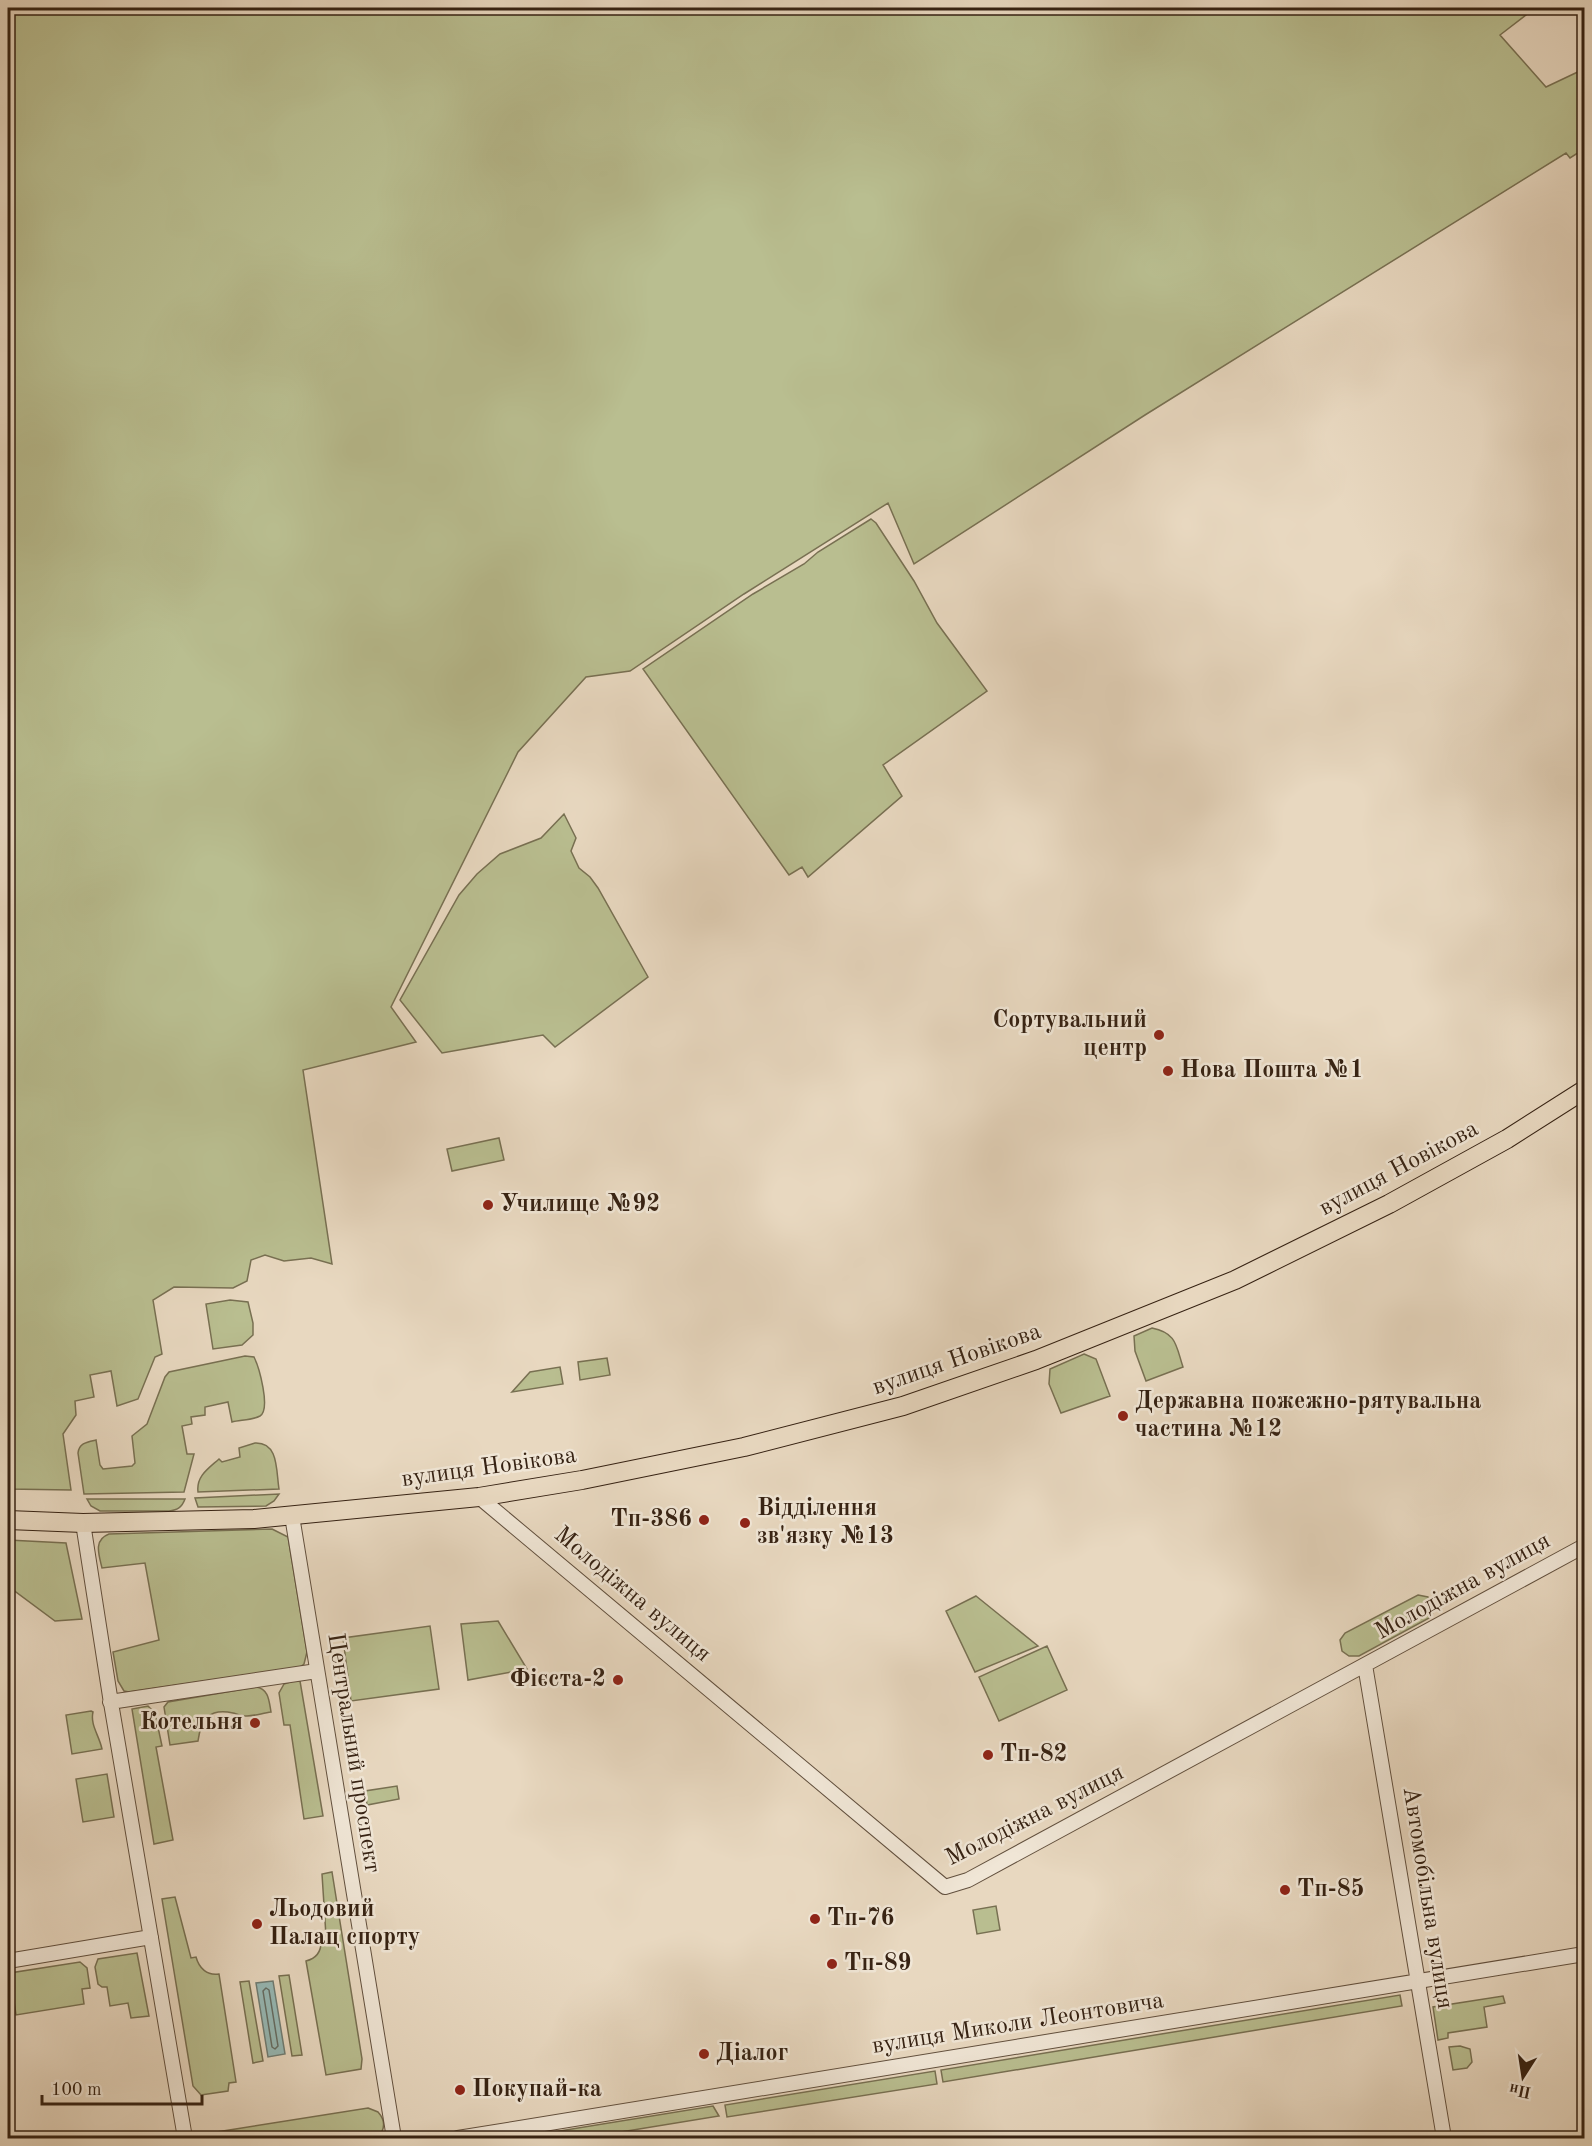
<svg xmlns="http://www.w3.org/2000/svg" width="1592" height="2146" font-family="'Old Standard TT',serif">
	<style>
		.green { fill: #b9be90; stroke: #787052; stroke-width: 1.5 }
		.water { fill: #97b9b5; stroke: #707d74; stroke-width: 1.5 }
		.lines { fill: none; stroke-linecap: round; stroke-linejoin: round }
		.shore { stroke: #666e64; stroke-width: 1.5 }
		.minor-casing { stroke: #62503e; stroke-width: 16 }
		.major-casing { stroke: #362213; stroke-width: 20 }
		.minor { stroke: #f0e6d6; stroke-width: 14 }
		.major { stroke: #e8d8c0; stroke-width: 18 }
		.poi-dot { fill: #8f2418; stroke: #f0e6d6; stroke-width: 2 }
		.labels { text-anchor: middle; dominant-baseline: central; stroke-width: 5; stroke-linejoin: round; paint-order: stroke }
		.poi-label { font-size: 24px; font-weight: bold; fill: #362213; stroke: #f0e6d6; text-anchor: start }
		.street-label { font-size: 24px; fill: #362213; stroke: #f0e6d6 }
	</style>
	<rect width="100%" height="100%" fill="#e8d8c0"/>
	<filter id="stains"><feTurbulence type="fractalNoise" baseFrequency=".00333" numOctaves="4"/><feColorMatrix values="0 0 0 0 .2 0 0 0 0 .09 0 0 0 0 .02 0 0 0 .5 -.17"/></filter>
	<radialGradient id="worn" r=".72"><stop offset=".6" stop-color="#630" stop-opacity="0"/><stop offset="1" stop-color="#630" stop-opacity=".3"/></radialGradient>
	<path class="green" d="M8,8H1535L1500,35L1546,87L1584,69V149L1570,158L1566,153L1145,415L914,564L888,503L744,594L630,671L586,677L518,752L391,1007L416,1042L303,1070L332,1264L311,1258L284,1261L265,1255L251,1260L247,1281L233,1288L174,1287L153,1300L162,1354L155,1357L138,1399L117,1406L111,1371L90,1375L94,1397L75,1401L76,1415L63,1434L71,1490L8,1489Z
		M871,519L876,523L914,581L937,623L987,691L883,765L902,796L808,877L802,867L789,875L643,669L753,594L804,564L818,552Z
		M564,814L576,838L571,851L579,868L590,877L598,888L648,977L555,1047L543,1035L442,1053L400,1000L459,895L477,874L500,854L541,838Z
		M499,1138L504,1160L452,1171L447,1149Z
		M230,1300L248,1302L253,1323V1335L242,1345L213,1349L206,1304Z
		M1152,1328C1177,1333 1176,1346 1183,1367L1146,1381L1135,1351L1134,1336Z
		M1084,1354L1096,1359L1110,1396L1061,1413L1049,1384L1050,1369Z
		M245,1356L254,1357C259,1367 271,1409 260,1416C253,1420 240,1420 232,1422L228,1402L205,1407V1415L191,1417L192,1424L182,1426L187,1454H194L184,1492L84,1494L78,1453C79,1443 87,1442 96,1440L100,1465L103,1469L132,1466L135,1463L132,1436L147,1424L165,1377L169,1372Z
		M607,1358L610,1375L580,1380L578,1362Z
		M560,1367L563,1384L512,1392L530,1372Z
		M255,1443C279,1442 276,1471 279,1489L198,1492C196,1476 209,1468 219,1459L222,1462L240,1457L239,1448Z
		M279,1494L274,1501L266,1506L198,1507L195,1498Z
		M87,1499H185C182,1507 178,1510 169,1511H100L91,1506Z
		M272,1529L288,1537L307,1652L304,1664L300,1667L129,1692L124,1691L118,1681L113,1652L159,1640L145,1563L102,1568C99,1555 93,1540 109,1534Z
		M8,1540L66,1543L82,1619L55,1621L8,1586Z
		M1418,1595L1428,1597C1435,1603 1435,1609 1431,1617L1359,1656H1349L1342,1651L1340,1640L1345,1633Z
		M976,1596L1038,1646L975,1672L946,1611Z
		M498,1621L527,1669L468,1680L461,1624Z
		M430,1626L439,1689L351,1701L343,1638Z
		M1047,1646L1067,1690L999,1721L979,1677Z
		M293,1681H300L323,1816L304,1819L290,1725H284L279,1693L284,1684Z
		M256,1687C269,1689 269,1701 271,1712C263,1713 254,1716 247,1716C242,1716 237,1714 233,1713C209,1708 201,1719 198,1741L170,1745L164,1707L168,1702Z
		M148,1706L155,1713L162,1746L156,1747L173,1840L154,1844L132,1709Z
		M91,1711L93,1712C90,1725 99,1735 102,1749L72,1754L66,1715Z
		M107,1774L114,1817L83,1822L76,1779Z
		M397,1786L399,1799L367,1805L365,1791Z
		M332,1872L362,2059L361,2069L326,2075L306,1961C318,1958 322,1949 321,1938L326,1936L322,1874Z
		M175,1897L191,1958L196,1957C199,1968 207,1976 219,1974L236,2082L229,2083L228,2091L201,2095L193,2086L162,1899Z
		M996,1906L1000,1930L977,1934L973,1910Z
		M137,1953L149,2016L131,2018L128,2003L110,2006L107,1987H102L98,1984L95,1967L98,1959Z
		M80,1962L87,1968L90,1988L82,1989L84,2004L16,2015L10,1973Z
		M289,1975L302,2055L292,2056L279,1976Z
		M249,1981L263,2061L253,2063L240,1982Z
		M1400,1995L1402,2006L943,2082L941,2070Z
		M1503,1996L1505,2003L1484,2007L1487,2027L1448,2033V2038L1438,2040L1433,2007Z
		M1460,2046L1470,2049L1472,2062L1467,2068L1453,2070L1449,2047Z
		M935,2071L937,2084L727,2117L725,2105Z
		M713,2106L719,2116L584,2138H544L541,2134Z
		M368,2108L378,2112C386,2121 385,2130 377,2138H198L204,2134Z"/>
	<path class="water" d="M273,1981L285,2054L268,2057L256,1983Z"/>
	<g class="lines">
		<path class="shore" d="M266,1988L269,1990L278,2046L275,2049L272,2047L263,1991Z"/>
		<g class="minor-casing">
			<path id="minor" d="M479,1497L945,1887L968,1880L1584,1546
				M292,1516L394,2138
				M83,1523L111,1703L185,2138
				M1365,1665L1444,2138
				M110,1702L317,1671
				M8,1961L151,1937
				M458,2138L1584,1954"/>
		</g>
		<g class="major-casing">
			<path id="major" d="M8,1520L83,1523L254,1519L479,1497L582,1480L744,1447L903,1406L1036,1360L1235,1280L1389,1204L1507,1139L1584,1090"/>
		</g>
		<use href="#minor" class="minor"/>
		<use href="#major" class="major"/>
	</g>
	<g class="poi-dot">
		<circle cx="1159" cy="1035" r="6"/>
		<circle cx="1168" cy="1071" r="6"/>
		<circle cx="488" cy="1205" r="6"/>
		<circle cx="1123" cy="1416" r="6"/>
		<circle cx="704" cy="1520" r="6"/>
		<circle cx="745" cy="1523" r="6"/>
		<circle cx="618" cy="1680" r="6"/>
		<circle cx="255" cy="1723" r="6"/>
		<circle cx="988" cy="1755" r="6"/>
		<circle cx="1285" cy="1890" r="6"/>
		<circle cx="815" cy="1919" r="6"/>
		<circle cx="257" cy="1924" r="6"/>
		<circle cx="832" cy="1964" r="6"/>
		<circle cx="704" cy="2054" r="6"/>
		<circle cx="460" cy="2090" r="6"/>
	</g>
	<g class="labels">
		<g class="poi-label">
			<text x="1147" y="1021" text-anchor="end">Сортувальний<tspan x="1147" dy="28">центр</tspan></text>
			<text x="1180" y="1071">Нова Пошта №1</text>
			<text x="500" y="1205">Училище №92</text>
			<text x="1135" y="1402">Державна пожежно-рятувальна<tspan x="1135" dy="28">частина №12</tspan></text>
			<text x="757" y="1509">Відділення<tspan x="757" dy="28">зв'язку №13</tspan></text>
			<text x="692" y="1520" text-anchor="end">Тп-386</text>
			<text x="606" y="1680" text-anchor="end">Фiєста-2</text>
			<text x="243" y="1723" text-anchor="end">Котельня</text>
			<text x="1000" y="1755">Тп-82</text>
			<text x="1297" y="1890">Тп-85</text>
			<text x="269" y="1910">Льодовий<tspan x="269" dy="28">Палац спорту</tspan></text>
			<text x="827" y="1919">Тп-76</text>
			<text x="844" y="1964">Тп-89</text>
			<text x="716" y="2054">Діалог</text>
			<text x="472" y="2090">Покупай-ка</text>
		</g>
		<g class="street-label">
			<text transform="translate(1399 1169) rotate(-28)">вулиця Новікова</text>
			<text transform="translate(957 1360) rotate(-19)">вулиця Новікова</text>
			<text transform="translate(489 1468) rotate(-8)">вулиця Новікова</text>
			<text transform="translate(1463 1587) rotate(-29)">Молодіжна вулиця</text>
			<text transform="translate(632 1595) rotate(40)">Молодіжна вулиця</text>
			<text transform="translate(353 1753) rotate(81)">Центральний проспект</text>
			<text transform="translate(1035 1816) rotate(-27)">Молодіжна вулиця</text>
			<text transform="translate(1427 1898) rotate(81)">Автомобільна вулиця</text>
			<text transform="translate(1018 2024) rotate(-9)">вулиця Миколи Леонтовича</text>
		</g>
	</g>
	<rect width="1592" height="2146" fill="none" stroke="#e8d8c0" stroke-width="30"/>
	<rect x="9" y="9" width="1574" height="2128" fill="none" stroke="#362213" stroke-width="3"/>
	<rect x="15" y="15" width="1562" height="2116" fill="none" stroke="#362213" stroke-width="1.5"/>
	<g transform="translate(1523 2077) rotate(192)" stroke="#f0e6d6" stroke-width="4.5" paint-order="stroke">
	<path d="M0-4.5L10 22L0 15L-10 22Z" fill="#362213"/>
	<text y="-9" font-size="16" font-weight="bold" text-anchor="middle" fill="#362213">Пн</text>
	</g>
	<path d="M42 2095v9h160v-9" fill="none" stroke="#362213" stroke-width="3"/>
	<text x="51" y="2095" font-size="18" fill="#362213" stroke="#f0e6d6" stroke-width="4.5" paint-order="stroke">100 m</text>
	<rect width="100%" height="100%" filter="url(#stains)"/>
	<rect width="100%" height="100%" fill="url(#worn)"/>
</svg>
